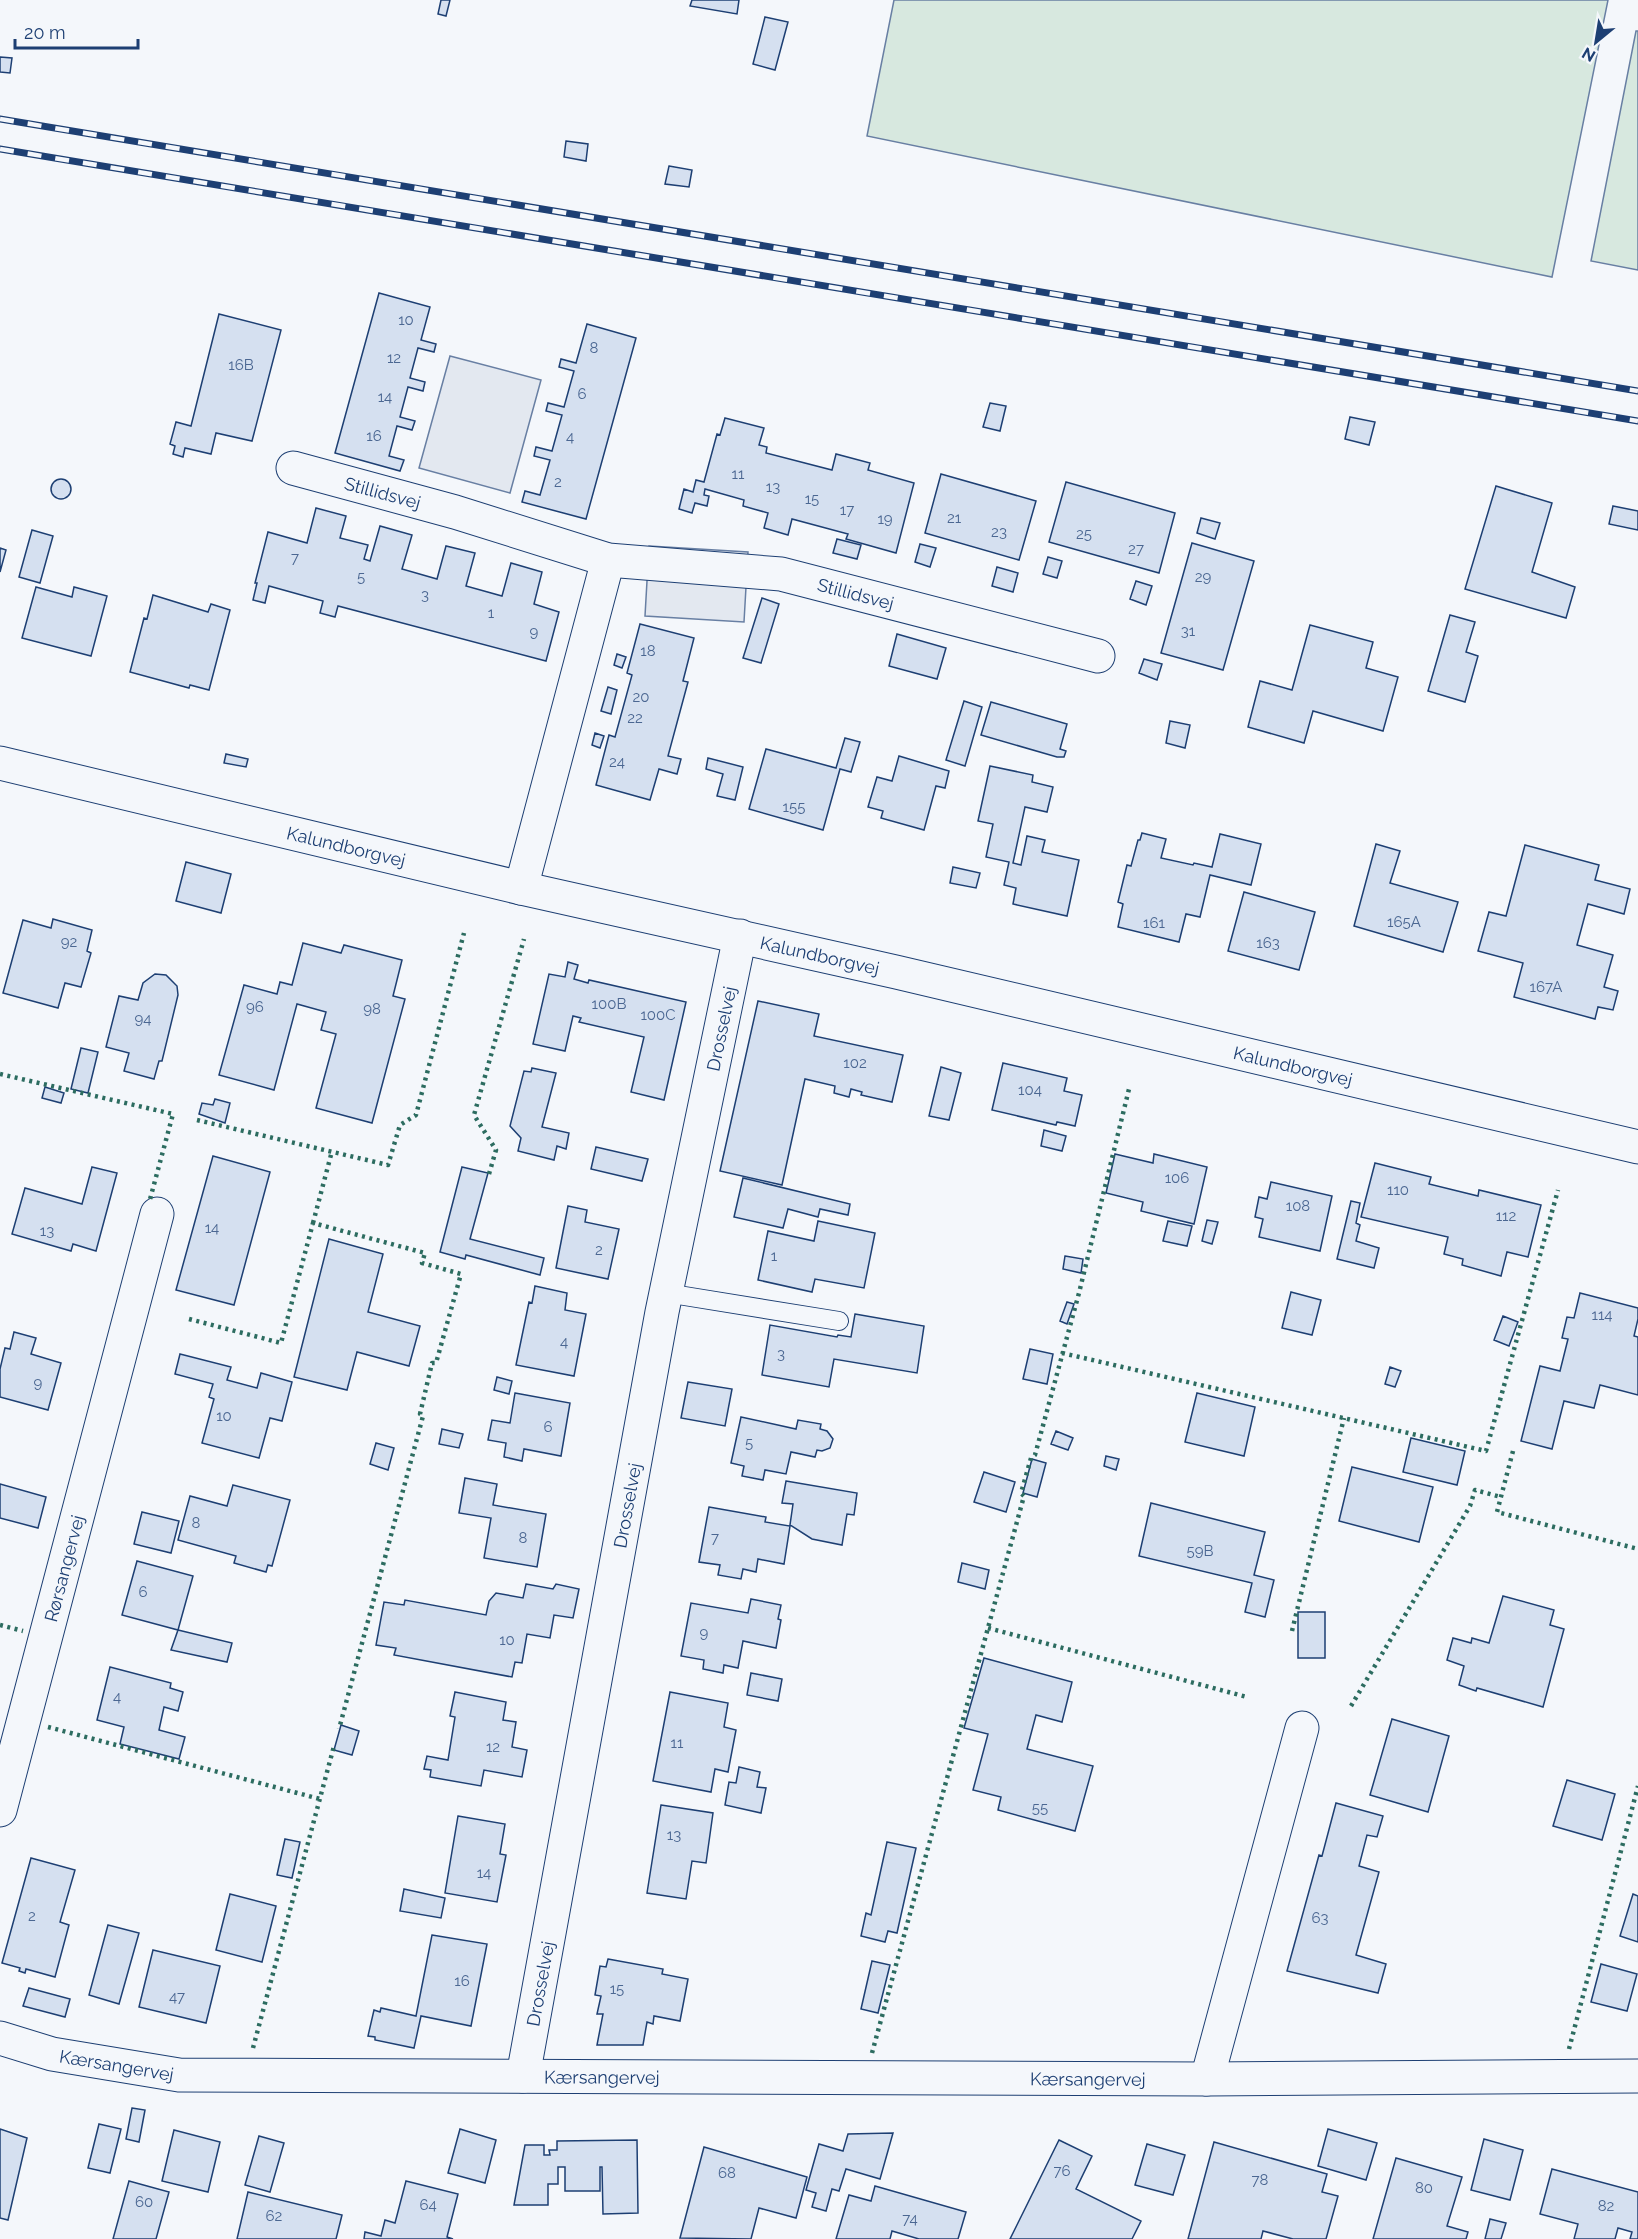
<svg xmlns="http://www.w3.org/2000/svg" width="1638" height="2239" font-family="Raleway,sans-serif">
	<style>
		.green { fill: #d7e8df; stroke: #687fa3; stroke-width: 1.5 }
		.parking { fill: #e3e8f0; stroke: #687fa3; stroke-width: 1.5 }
		.building { fill: #d5e0f0; stroke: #1d3f73; stroke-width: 1.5 }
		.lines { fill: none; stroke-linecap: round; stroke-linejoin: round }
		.lane-casing { stroke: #1d3f73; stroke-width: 20 }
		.street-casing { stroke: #1d3f73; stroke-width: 35 }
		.secondary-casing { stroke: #1d3f73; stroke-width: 35 }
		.lane { stroke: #f4f7fb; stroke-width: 18 }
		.street { stroke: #f4f7fb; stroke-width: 33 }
		.secondary { stroke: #f4f7fb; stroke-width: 33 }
		.rail-casing { stroke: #1d3f73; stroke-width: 7 }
		.rail { stroke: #f4f7fb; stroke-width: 4.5; stroke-dasharray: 14; stroke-linecap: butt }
		.hedge { stroke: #2c6c60; stroke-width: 4.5; stroke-dasharray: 3 4.5; stroke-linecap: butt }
		.labels { text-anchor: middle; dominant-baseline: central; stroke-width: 4.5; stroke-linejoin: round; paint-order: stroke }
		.number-label { font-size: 15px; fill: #4b6792 }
		.street-label { font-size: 18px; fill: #1d3f73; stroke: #f4f7fb }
	</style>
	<rect width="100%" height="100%" fill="#f4f7fb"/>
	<path class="green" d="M894,0H1608L1552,277L867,136Z
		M1636,31H1638V270L1591,261Z"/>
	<path class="parking" d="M450,356L541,380L510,493L419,468Z
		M649,546L748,552L744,622L645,616Z"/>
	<path class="building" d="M441,0H450L446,16L438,14Z
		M692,0H739L737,14L690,6Z
		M765,17L788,22L775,70L753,64Z
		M0,57L12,58L10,73L0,72Z
		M566,141L588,144L586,161L564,157Z
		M669,166L692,170L689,187L665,184Z
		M379,293L430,307L421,340L436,344L434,352L418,348L410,378L425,382L423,391L408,387L400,417L415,421L412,430L397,426L389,456L404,460L400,471L335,453Z
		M219,314L281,330L252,441L216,433L211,454L185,448L183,457L173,454L175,446L170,444L176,422L191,426Z
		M587,324L636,338L586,519L522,502L525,491L540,495L550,460L534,456L536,447L552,451L562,415L546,411L548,403L564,407L574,371L559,367L561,359L576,363Z
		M990,403L1006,406L1000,431L983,427Z
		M1350,417L1375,422L1369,445L1345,439Z
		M725,418L764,428L759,445L767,447L766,453L832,470L836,454L870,463L868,470L914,483L896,553L846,539L848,534L792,519L788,535L764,528L768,513L743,506L744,500L705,489L704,495L709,496L707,506L695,503L692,513L679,509L684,489L693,492L696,480L704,482L717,434L720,435Z
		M941,474L1036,501L1019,560L925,533Z
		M51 489a10 10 0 1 1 20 0a10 10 0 1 1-20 0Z
		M1066,482L1175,513L1159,573L1049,542Z
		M1496,486L1552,503L1532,572L1575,587L1566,618L1465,589Z
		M1613,506L1638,511V530L1609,524Z
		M316,508L346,516L340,538L368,545L364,559L370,561L380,526L412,535L402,569L437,579L446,546L475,553L466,586L502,596L511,563L542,572L534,604L559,612L546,661L338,606L335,617L320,613L323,601L269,586L265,603L253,600L257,583H255L268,532L307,543Z
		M1201,518L1220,523L1215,539L1197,533Z
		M32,530L53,536L40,583L19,577Z
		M837,539L861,545L857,559L833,553Z
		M1192,543L1254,561L1223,670L1161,653Z
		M920,544L936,548L930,567L915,562Z
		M0,548L6,550L0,572Z
		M1048,557L1062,561L1057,578L1043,574Z
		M997,567L1018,573L1013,592L992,586Z
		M1136,581L1152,586L1146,605L1130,599Z
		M36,587L72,597L74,587L107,596L91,656L22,638Z
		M153,595L208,612L211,604L230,610L209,690L190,685L189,688L130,672L144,618L147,619Z
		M762,598L779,604L761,663L743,658Z
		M1450,615L1475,622L1466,652L1478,656L1465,702L1428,691Z
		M640,624L694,638L683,681L688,682L668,756L681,759L677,774L659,769L650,800L596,785L609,735L615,737L632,675L627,673Z
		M1310,625L1373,642L1366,668L1398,677L1383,731L1313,711L1304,743L1248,727L1260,681L1292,690Z
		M897,634L946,648L937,679L889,666Z
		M617,654L626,657L622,668L614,665Z
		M1144,659L1162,664L1157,680L1139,673Z
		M608,687L617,690L611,714L601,711Z
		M964,701L982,707L965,766L946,760Z
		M991,702L1067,724L1060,749L1066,751L1064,757H1057L981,735Z
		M1170,721L1190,725L1185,748L1166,743Z
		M595,733L604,736L600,748L592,745Z
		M845,738L860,742L851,772L840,769L823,830L749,809L766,749L836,768Z
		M226,754L248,759L246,767L224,763Z
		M899,756L949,771L945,788L936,786L924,830L881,818L883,811L868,807L877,777L892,781Z
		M708,758L743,767L735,800L717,796L723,774L706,769Z
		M990,766L1033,775L1032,782L1053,787L1047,812L1025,807L1013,863L1021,865L1027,836L1045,840L1042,852L1079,860L1067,916L1013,904L1016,888L1004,885L1009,862L986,857L993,824L978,821Z
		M1142,833L1166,839L1161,858L1193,865L1194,863L1212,867L1220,834L1261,844L1251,885L1210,875L1200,917L1186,914L1179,942L1118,927L1123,904L1118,902L1127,865L1131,866L1138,840H1140Z
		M1376,844L1400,851L1390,883L1458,902L1443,952L1354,926Z
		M1525,845L1599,865L1595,880L1630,889L1624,914L1588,904L1577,945L1613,955L1604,987L1618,991L1613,1010L1598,1007L1595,1019L1514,997L1523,963L1478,951L1489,912L1506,916Z
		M186,862L231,874L221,913L176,901Z
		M953,867L980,873L976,888L950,883Z
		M1244,892L1315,912L1299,970L1228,951Z
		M53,919L92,930L87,951L91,953L81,987L65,983L58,1008L3,993L23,920L51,928Z
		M303,943L341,953L344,945L402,960L393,996L405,999L372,1123L316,1108L336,1034L321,1030L326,1012L297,1004L274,1090L219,1075L244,985L277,994L280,982L292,985Z
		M568,962L578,965L574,979L588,983L589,980L686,1002L664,1100L631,1092L644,1037L579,1022L581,1018L573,1016L565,1051L533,1044L549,974L565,977Z
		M155,974L166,975L177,986L178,995L162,1061H159L154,1079L124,1071L129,1053L106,1047L119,996L138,1000L143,983Z
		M758,1001L819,1014L814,1036L903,1055L892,1102L861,1095L862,1092L851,1089L849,1097L834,1093L835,1086L805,1079L782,1185L720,1171Z
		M81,1048L98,1052L88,1093L71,1089Z
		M1003,1063L1067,1078L1064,1091L1082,1095L1075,1126L1057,1122L1056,1125L992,1110Z
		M941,1067L961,1073L949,1120L929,1116Z
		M532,1068L556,1073L542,1127L569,1133L566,1149L557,1146L554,1160L518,1151L521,1138L510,1126L524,1071L531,1072Z
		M45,1087L64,1093L61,1103L42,1098Z
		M215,1099L230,1103L225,1123L199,1114L202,1103L213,1105Z
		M1044,1130L1066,1136L1062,1151L1041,1146Z
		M596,1147L648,1159L642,1181L591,1169Z
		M1115,1154L1153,1163L1154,1154L1207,1167L1194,1224L1141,1211L1143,1202L1106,1193Z
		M213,1156L270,1172L234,1305L176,1290Z
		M1375,1163L1431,1177L1429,1184L1478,1196L1479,1190L1541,1205L1528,1257L1507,1252L1501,1276L1462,1265L1463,1259L1444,1254L1448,1237L1361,1217Z
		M92,1167L117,1173L96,1251L73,1244L71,1251L12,1234L25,1188L82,1204Z
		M462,1167L488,1173L470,1239L544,1258L540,1275L466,1255L465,1259L440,1252Z
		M743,1178L850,1204L848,1215L820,1209L818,1217L788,1209L783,1228L734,1217Z
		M1271,1182L1332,1196L1320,1251L1259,1237L1263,1219L1255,1217L1259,1197L1267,1199Z
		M1351,1201L1360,1203L1356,1223L1360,1225L1356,1241L1379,1248L1374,1268L1337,1259Z
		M568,1206L587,1210L585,1222L619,1229L608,1279L556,1268Z
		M1207,1220L1218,1222L1212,1244L1202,1241Z
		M818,1221L875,1233L864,1288L815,1279L812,1292L758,1280L768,1231L814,1241Z
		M1168,1221L1192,1226L1187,1246L1163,1241Z
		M329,1239L383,1254L368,1312L420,1326L409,1366L357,1352L347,1390L294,1377Z
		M1065,1256L1083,1259L1081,1273L1063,1269Z
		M535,1286L567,1293L565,1310L586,1314L574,1376L516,1365L529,1302L532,1303Z
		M1291,1292L1321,1300L1312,1335L1282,1328Z
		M1580,1293L1638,1308V1319L1634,1336L1638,1337V1395L1600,1385L1594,1408L1564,1401L1552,1449L1521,1441L1540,1366L1560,1371L1568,1339L1562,1338L1567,1317L1574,1318Z
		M1067,1302L1074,1304L1067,1324L1060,1321Z
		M855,1314L924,1326L917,1373L834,1359L829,1387L762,1375L770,1325L837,1337L838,1335L851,1337Z
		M1503,1316L1518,1322L1509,1346L1494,1340Z
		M14,1332L36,1338L31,1354L61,1363L48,1410L0,1397V1369L5,1348L10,1349Z
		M1030,1349L1053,1354L1047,1384L1023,1379Z
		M180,1354L231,1367L227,1380L257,1388L261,1373L292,1382L282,1421L270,1418L259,1458L202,1443L214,1399L209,1397L213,1384L175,1374Z
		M1390,1367L1401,1371L1395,1387L1385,1384Z
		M497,1377L512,1381L509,1394L494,1390Z
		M688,1382L732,1389L725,1426L681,1418Z
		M515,1393L570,1403L561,1456L524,1449L522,1461L504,1457L506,1443L488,1440L492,1420L510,1423Z
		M1197,1393L1255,1407L1244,1456L1185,1442Z
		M741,1417L796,1429L798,1420L821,1424L820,1429L827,1431L833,1439L830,1448L822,1451L817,1450L815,1457L791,1452L786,1474L765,1470L763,1480L742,1476L744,1466L731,1463Z
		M442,1429L463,1434L459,1448L439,1444Z
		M1056,1431L1073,1438L1068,1450L1051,1444Z
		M1411,1438L1465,1451L1457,1485L1403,1472Z
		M376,1443L394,1448L388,1470L370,1464Z
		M1106,1456L1119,1459L1116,1470L1104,1466Z
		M1032,1459L1046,1463L1037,1497L1023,1493Z
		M1352,1467L1433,1487L1419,1542L1339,1521Z
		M984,1472L1015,1482L1006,1512L974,1502Z
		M465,1478L497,1484L493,1505L546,1514L537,1567L484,1558L491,1518L459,1513Z
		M786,1481L857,1493L854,1515L847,1514L842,1545L812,1539L790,1525L793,1504L782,1503Z
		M0,1484L46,1497L38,1528L0,1518Z
		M233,1485L290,1500L272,1566L268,1565L266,1572L234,1563L236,1556L178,1540L190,1496L227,1506Z
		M1151,1503L1265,1532L1254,1575L1274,1580L1265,1617L1245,1612L1252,1583L1139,1556Z
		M709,1507L766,1517L765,1522L790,1526L784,1564L758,1559L756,1572L743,1569L741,1579L718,1575L720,1565L699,1562Z
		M142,1512L179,1521L171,1553L134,1544Z
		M137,1561L193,1576L178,1630L122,1615Z
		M962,1563L989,1570L985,1589L958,1582Z
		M526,1584L553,1589L556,1584L579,1589L573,1618L554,1615L550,1638L527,1634L522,1663L515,1662L512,1677L394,1655L396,1648L376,1645L384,1602L404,1605L405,1600L486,1615L489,1601L496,1593L523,1598Z
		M1503,1596L1554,1610L1550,1625L1564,1629L1543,1707L1477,1688L1476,1691L1459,1685L1464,1666L1447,1660L1453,1638L1471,1643L1472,1638L1489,1643Z
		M751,1599L781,1605L778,1619L781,1620L776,1648L743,1641L738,1668L724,1665L723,1673L703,1669L704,1660L681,1656L691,1603L748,1613Z
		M1298,1612H1325V1658H1298Z
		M178,1630L232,1643L227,1662L171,1650Z
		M984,1658L1072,1682L1062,1722L1036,1715L1027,1749L1093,1766L1075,1831L998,1810L1001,1797L973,1790L988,1734L964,1728Z
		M110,1667L171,1683L170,1688L183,1692L178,1711L164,1707L159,1730L185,1737L179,1759L120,1744L124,1727L97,1720Z
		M751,1673L782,1679L778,1701L747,1695Z
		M455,1692L506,1702L503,1720L516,1722L512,1747L527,1750L522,1777L484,1770L481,1786L430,1777L431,1770L424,1769L427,1756L448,1760L455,1717L450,1716Z
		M670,1692L728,1703L724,1727L736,1730L728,1772L715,1769L711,1792L653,1781Z
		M1392,1719L1449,1736L1428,1812L1370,1795Z
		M341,1725L359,1731L352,1755L334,1750Z
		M739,1767L760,1772L757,1787L766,1788L761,1813L725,1805L729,1782L736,1783Z
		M1567,1780L1615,1794L1602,1840L1553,1826Z
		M1336,1803L1383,1816L1377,1837L1367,1835L1359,1866L1379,1872L1356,1955L1386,1964L1378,1993L1287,1971L1319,1855L1322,1856Z
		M661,1805L713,1813L706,1863L692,1861L686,1899L647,1893Z
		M458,1816L505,1824L500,1854L506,1855L497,1902L445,1893Z
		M285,1839L300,1842L292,1878L277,1875Z
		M887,1842L916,1848L897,1933L888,1931L885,1942L861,1936L866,1913L871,1915Z
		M31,1858L75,1870L60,1922L69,1925L55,1977L26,1969L25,1973L19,1971L20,1968L2,1963Z
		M404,1889L445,1898L441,1918L400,1911Z
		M230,1894L276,1906L262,1962L216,1950Z
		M1633,1894L1638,1896V1942L1620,1936Z
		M108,1925L139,1933L119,2004L89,1995Z
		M432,1935L487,1944L471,2026L421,2016L414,2048L375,2040V2037L368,2036L374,2010L380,2012L381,2008L416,2016Z
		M153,1950L220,1966L206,2023L139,2007Z
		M608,1959L663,1969L662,1974L688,1979L680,2021L654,2016L653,2024L647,2022L643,2045H597L603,2014H597L601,1996L595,1995L600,1966L606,1967Z
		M872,1961L890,1965L878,2013L861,2009Z
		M1601,1964L1637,1974L1627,2011L1591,2002Z
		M29,1988L70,1999L65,2017L23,2006Z
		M132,2108L145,2110L139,2142L126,2139Z
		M99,2124L121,2129L110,2173L88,2168Z
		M0,2129L27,2138L8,2220L0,2218Z
		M460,2129L496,2140L485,2183L448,2173Z
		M1328,2129L1377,2143L1366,2180L1318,2166Z
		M174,2130L220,2142L208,2192L162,2181Z
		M893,2133L880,2179L846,2169L839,2191L832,2189L826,2211L812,2207L816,2193L806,2190L819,2144L843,2151L848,2134Z
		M259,2136L284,2143L270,2192L245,2185Z
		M1484,2139L1523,2150L1510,2200L1471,2190Z
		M637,2140L638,2213L603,2214L602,2167H600V2191H565V2167H558V2184H548V2205H514L525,2145H544V2155H550L549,2150H557V2141Z
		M1059,2140L1092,2156L1076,2189L1141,2221L1132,2239H1010Z
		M1214,2142L1327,2174L1322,2192L1338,2196L1326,2239H1293L1263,2231L1261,2239H1188Z
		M1147,2144L1185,2155L1173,2195L1135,2185Z
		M704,2147L807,2177L796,2218L759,2208L751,2239L680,2238Z
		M1396,2158L1462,2177L1447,2226L1468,2232L1466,2239H1373Z
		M1552,2169L1638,2192V2239H1630L1632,2232L1618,2228L1615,2239H1574L1578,2224L1540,2214Z
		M129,2181L169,2192L156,2239H113Z
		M406,2181L458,2194L447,2237L453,2239H364L365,2232L381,2236L385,2220L395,2223Z
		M875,2186L966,2212L958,2239H919L892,2231L890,2239H836L849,2195L871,2201Z
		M248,2192L342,2215L336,2239H237Z
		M1490,2219L1506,2223L1501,2239H1485Z"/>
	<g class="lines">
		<g class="lane-casing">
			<path id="lane" d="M666,1293L839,1321"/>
		</g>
		<g class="street-casing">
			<g id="street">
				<path id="s1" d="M293,468L455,512L608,560L781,574L1098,656"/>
				<path d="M521,888L608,560"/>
				<path id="s2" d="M0,1810L157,1214"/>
				<path id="s3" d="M0,2038L52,2054L179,2075L1207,2079L1638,2076"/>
				<path id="s4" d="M523,2076L662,1312L740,936"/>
				<path d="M1207,2079L1302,1728"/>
			</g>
		</g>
		<g class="secondary-casing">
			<g id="secondary">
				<path id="s5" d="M0,763L521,888L896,972L1638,1147"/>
			</g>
		</g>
		<use href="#lane" class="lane"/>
		<use href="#street" class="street"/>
		<use href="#secondary" class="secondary"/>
		<g class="rail-casing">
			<path id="rail" d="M0,119L1638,391
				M0,149L1638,421"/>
		</g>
		<use href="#rail" class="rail"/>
		<path class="hedge" d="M0,1074L173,1114L149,1203
			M197,1120L388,1165L400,1125L416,1115L464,933
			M489,1174L496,1150L474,1115L524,939
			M313,1223L332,1151
			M189,1319L281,1343L313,1223L425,1253L422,1263L461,1274L436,1363H432L420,1414L423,1416L339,1729
			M1062,1353L1486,1451L1558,1190
			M1513,1451L1497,1512L1638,1549
			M0,1625L23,1631
			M988,1628L1247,1697
			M1292,1631L1344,1418
			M1351,1706L1470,1506L1475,1490L1501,1497
			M48,1727L320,1799
			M253,2048L334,1746
			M1569,2049L1638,1786
			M872,2053L1024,1496L1021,1493L1031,1458L1035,1455L1079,1293L1129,1089"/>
	</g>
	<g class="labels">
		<g class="number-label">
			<text x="406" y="320">10</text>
			<text x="594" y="348">8</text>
			<text x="394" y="358">12</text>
			<text x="241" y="365">16B</text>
			<text x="582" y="394">6</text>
			<text x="385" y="397">14</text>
			<text x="374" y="436">16</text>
			<text x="570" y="437">4</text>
			<text x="738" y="474">11</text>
			<text x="558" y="482">2</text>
			<text x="773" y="487">13</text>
			<text x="812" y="499">15</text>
			<text x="847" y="510">17</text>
			<text x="954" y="518">21</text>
			<text x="885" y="519">19</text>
			<text x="999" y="532">23</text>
			<text x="1084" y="534">25</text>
			<text x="1136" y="549">27</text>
			<text x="295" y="558">7</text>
			<text x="361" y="577">5</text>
			<text x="1203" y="577">29</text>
			<text x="425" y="595">3</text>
			<text x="491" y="613">1</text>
			<text x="1188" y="631">31</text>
			<text x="534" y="632">9</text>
			<text x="648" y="651">18</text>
			<text x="641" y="697">20</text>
			<text x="635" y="718">22</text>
			<text x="617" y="762">24</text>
			<text x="794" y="807">155</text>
			<text x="1404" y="922">165A</text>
			<text x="1154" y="923">161</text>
			<text x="69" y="942">92</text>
			<text x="1268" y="943">163</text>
			<text x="1546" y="987">167A</text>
			<text x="609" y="1004">100B</text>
			<text x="255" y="1007">96</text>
			<text x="372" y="1009">98</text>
			<text x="658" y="1015">100C</text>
			<text x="143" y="1019">94</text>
			<text x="855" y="1063">102</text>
			<text x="1030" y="1090">104</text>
			<text x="1177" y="1178">106</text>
			<text x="1398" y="1190">110</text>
			<text x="1298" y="1206">108</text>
			<text x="1506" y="1216">112</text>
			<text x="212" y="1228">14</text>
			<text x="47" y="1231">13</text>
			<text x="599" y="1250">2</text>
			<text x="774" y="1256">1</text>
			<text x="1602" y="1315">114</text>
			<text x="564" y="1342">4</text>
			<text x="781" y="1354">3</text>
			<text x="38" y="1383">9</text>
			<text x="224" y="1416">10</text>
			<text x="548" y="1427">6</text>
			<text x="749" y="1443">5</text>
			<text x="196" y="1523">8</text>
			<text x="523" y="1538">8</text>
			<text x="715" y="1538">7</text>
			<text x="1200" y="1551">59B</text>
			<text x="143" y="1592">6</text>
			<text x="704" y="1633">9</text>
			<text x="507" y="1640">10</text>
			<text x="117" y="1697">4</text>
			<text x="677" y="1743">11</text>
			<text x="493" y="1747">12</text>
			<text x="1040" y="1808">55</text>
			<text x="674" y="1835">13</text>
			<text x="484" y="1873">14</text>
			<text x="32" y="1916">2</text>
			<text x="1320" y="1918">63</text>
			<text x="462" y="1981">16</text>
			<text x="617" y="1989">15</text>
			<text x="177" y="1997">47</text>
			<text x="1062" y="2171">76</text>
			<text x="727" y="2173">68</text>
			<text x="1260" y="2180">78</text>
			<text x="1424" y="2188">80</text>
			<text x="144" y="2202">60</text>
			<text x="428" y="2205">64</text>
			<text x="1606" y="2206">82</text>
			<text x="274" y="2216">62</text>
			<text x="910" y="2219">74</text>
		</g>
		<g class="street-label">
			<text stroke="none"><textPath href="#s1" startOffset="93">Stillidsvej</textPath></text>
			<text stroke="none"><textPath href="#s1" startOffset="579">Stillidsvej</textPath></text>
			<text stroke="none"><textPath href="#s5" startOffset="356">Kalundborgvej</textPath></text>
			<text stroke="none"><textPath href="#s5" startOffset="842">Kalundborgvej</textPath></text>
			<text stroke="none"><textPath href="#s4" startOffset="1066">Drosselvej</textPath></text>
			<text stroke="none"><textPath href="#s5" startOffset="1328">Kalundborgvej</textPath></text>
			<text stroke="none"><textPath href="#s4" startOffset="580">Drosselvej</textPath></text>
			<text stroke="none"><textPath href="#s2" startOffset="250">Rørsangervej</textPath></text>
			<text stroke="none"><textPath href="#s4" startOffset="94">Drosselvej</textPath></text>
			<text stroke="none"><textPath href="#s3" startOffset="120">Kærsangervej</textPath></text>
			<text stroke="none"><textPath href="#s3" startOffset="606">Kærsangervej</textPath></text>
			<text stroke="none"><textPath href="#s3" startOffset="1092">Kærsangervej</textPath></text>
		</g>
	</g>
	<g transform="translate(1596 42) rotate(210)" stroke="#f4f7fb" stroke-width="4.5" paint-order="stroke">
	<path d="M0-4.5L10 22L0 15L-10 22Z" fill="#1d3f73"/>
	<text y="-9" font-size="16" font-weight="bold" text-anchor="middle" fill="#1d3f73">N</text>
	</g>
	<path d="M15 39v9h123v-9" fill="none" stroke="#1d3f73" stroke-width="3"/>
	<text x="24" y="39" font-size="18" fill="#1d3f73" stroke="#f4f7fb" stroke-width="4.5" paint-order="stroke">20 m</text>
</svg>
